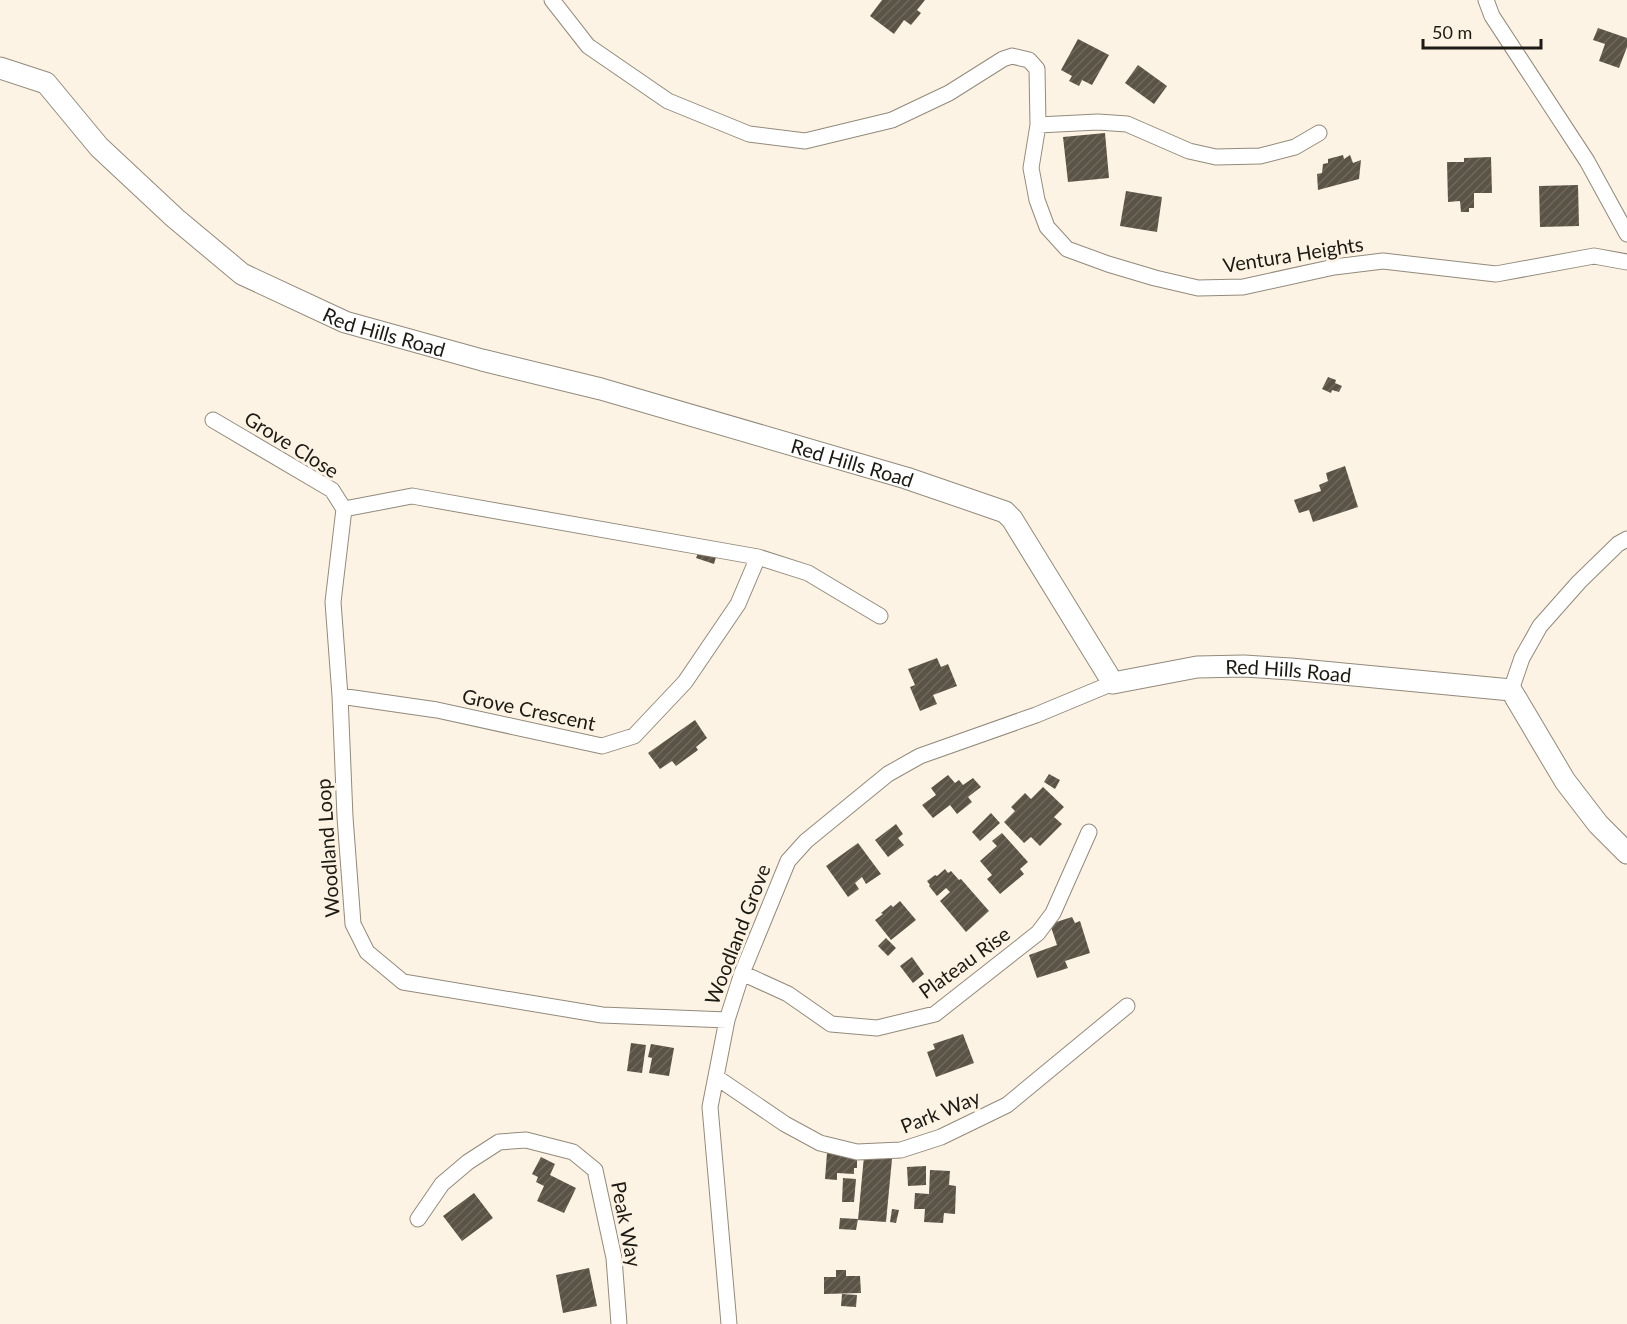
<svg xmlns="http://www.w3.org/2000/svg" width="1627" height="1324" font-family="Lato,sans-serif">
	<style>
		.building { fill: url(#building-hatch) }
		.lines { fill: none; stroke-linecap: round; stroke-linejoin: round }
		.street-casing { stroke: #928a7c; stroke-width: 17 }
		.secondary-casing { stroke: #928a7c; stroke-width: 23 }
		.street { stroke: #fff; stroke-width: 15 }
		.secondary { stroke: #fff; stroke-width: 21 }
		.labels { text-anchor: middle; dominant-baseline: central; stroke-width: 6; stroke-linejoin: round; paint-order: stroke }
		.street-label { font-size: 20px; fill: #1d1a14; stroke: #fcf3e4 }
	</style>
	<defs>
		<pattern id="building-hatch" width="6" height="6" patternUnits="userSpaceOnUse" patternTransform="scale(1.5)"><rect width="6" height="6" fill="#5b5346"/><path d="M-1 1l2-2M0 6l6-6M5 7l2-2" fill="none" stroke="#6e685d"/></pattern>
	</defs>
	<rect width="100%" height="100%" fill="#fcf3e4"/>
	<path class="building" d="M882,0H925L917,10L921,13L911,25L904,20L894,34L870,16Z
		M1598,28L1627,38V47L1619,68L1599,61L1605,44L1593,40Z
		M1078,39L1109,55L1092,85L1082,80L1079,86L1069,81L1072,76L1061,70Z
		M1138,65L1167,86L1154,104L1125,83Z
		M1105,133L1109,178L1068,182L1063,137Z
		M1343,155L1344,159L1350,155L1353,163L1361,160L1359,179L1318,190L1317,174L1322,173L1323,164L1328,163V159Z
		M1491,157L1492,193H1474V208H1469V212H1461L1460,201L1448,202L1447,162H1464V158Z
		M1578,185L1579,226L1540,227L1539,186Z
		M1126,191L1162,197L1157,232L1120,226Z
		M1328,377L1336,380L1335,383L1342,386L1339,392L1332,390L1331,393L1322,389Z
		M1345,466L1358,507L1313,522L1309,510L1299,513L1294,500L1321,491L1319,485L1328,481L1326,473Z
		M699,551L716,557L714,564L696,558Z
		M937,658L941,667L948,664L957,686L933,695L937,704L920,711L910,687L915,685L908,669Z
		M695,720L707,738L696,747L698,750L676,766L672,761L660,769L648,753Z
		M1049,774L1060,780L1055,789L1044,782Z
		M948,775L955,783L959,780L963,785L973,778L981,787L968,797L972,802L957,814L950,805L933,818L922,805L936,795L931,788Z
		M1043,787L1064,807L1054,817L1062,824L1040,846L1031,837L1024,843L1004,822L1015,811L1011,807L1025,793L1031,799Z
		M991,813L1000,823L980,841L972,832Z
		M896,824L903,834L898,838L904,845L888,857L875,840Z
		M1002,833L1028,862L1020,869L1024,874L1000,894L987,879L992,875L980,861L997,846L992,841Z
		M858,843L881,874L866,884L862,877L855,883L859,889L848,897L826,866Z
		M945,869L948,873L951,871L959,880L961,879L989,911L966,932L940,901L950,892L946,888L937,896L929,886L930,885L927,881L935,875L937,876Z
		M900,901L916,920L891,940L875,920L883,914L881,913L891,905L893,907Z
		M1072,917L1075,923L1080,921L1090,953L1065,961L1068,968L1037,978L1029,955L1057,945L1050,924Z
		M886,938L896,948L888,956L878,946Z
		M912,957L924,974L913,983L900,966Z
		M963,1034L974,1063L936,1077L927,1052L935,1049L933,1044Z
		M631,1043L646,1045L642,1073L627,1071Z
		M651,1044L674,1048L669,1076L649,1073L652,1058L648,1057Z
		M827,1153L857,1155V1168H854V1174L837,1173V1180L825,1179Z
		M864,1156L892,1159L886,1222L858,1220Z
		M541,1157L555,1164L550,1175L576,1188L564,1213L537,1201L544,1186L536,1182L538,1177L532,1174Z
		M926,1166V1185L908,1186L907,1167Z
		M930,1170L950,1171L949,1185L956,1186L955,1214L944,1213L943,1223L924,1222L925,1209H914L915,1193L929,1194Z
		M843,1178L856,1179L854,1202H842Z
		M474,1193L493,1218L462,1241L443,1216Z
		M892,1209L899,1210L896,1223L890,1222Z
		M840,1218L858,1219L856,1230L839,1229Z
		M589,1268L597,1306L563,1313L556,1275Z
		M836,1270H846V1276H860L861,1293L824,1294V1277H836Z
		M842,1294L857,1295L856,1307L841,1306Z"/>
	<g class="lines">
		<g class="street-casing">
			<path id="street" d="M552,0L588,46L668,101L749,134L805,141L892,120L949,93L1003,59L1012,56L1029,60L1037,69L1038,125L1031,168L1037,200L1047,227L1067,249L1108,264L1155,278L1198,288L1243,287L1334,267L1383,261L1496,274L1594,256L1627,262
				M1486,0L1492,16L1587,161L1627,234
				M1038,125L1098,122L1127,124L1189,151L1216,157L1260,156L1295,147L1319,133
				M213,420L332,490L344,509
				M344,509L333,602L340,696L345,817L353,924L367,952L403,982L602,1015L727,1020
				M344,509L412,496L758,557L808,573L880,616
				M1511,690L1522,658L1540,626L1579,582L1618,544L1627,539
				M340,696L437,710L602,746L634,736L685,682L738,604L758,557
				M742,973L788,994L831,1024L877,1028L935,1014L1038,933L1053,913L1089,832
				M716,1077L785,1124L820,1143L857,1152L901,1150L941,1137L1007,1105L1127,1006
				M418,1219L442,1184L468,1162L499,1142L526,1140L573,1152L595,1170L614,1258L619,1324
				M729,1324L710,1107L727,1020L742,973L788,861L806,841L888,774L920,756L1036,715L1113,683"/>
		</g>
		<g class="secondary-casing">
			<g id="secondary">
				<path id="s1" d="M0,68L46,83L99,147L175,218L242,274L345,322L482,360L601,389L906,478L1005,512L1012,519L1113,683L1197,667L1244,666L1291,669L1511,690L1565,781L1598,824L1627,853"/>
			</g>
		</g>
		<use href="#street" class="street"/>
		<use href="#secondary" class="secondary"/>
	</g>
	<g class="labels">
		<g class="street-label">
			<text transform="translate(1293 254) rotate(-9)">Ventura Heights</text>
			<text stroke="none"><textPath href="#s1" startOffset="477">Red Hills Road</textPath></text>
			<text transform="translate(292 444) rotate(32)">Grove Close</text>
			<text stroke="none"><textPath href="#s1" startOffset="963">Red Hills Road</textPath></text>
			<text stroke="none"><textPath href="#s1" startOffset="1503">Red Hills Road</textPath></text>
			<text transform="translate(529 709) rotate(12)">Grove Crescent</text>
			<text transform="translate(327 848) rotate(-94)">Woodland Loop</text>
			<text transform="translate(737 934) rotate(-69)">Woodland Grove</text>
			<text transform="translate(964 962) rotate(-36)">Plateau Rise</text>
			<text transform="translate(940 1111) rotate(-22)">Park Way</text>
			<text transform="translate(627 1224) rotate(79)">Peak Way</text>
		</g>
	</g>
	<path d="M1423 39v9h118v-9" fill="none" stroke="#1d1a14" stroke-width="3"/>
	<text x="1432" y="39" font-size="18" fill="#1d1a14" stroke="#fcf3e4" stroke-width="4.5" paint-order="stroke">50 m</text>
</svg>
